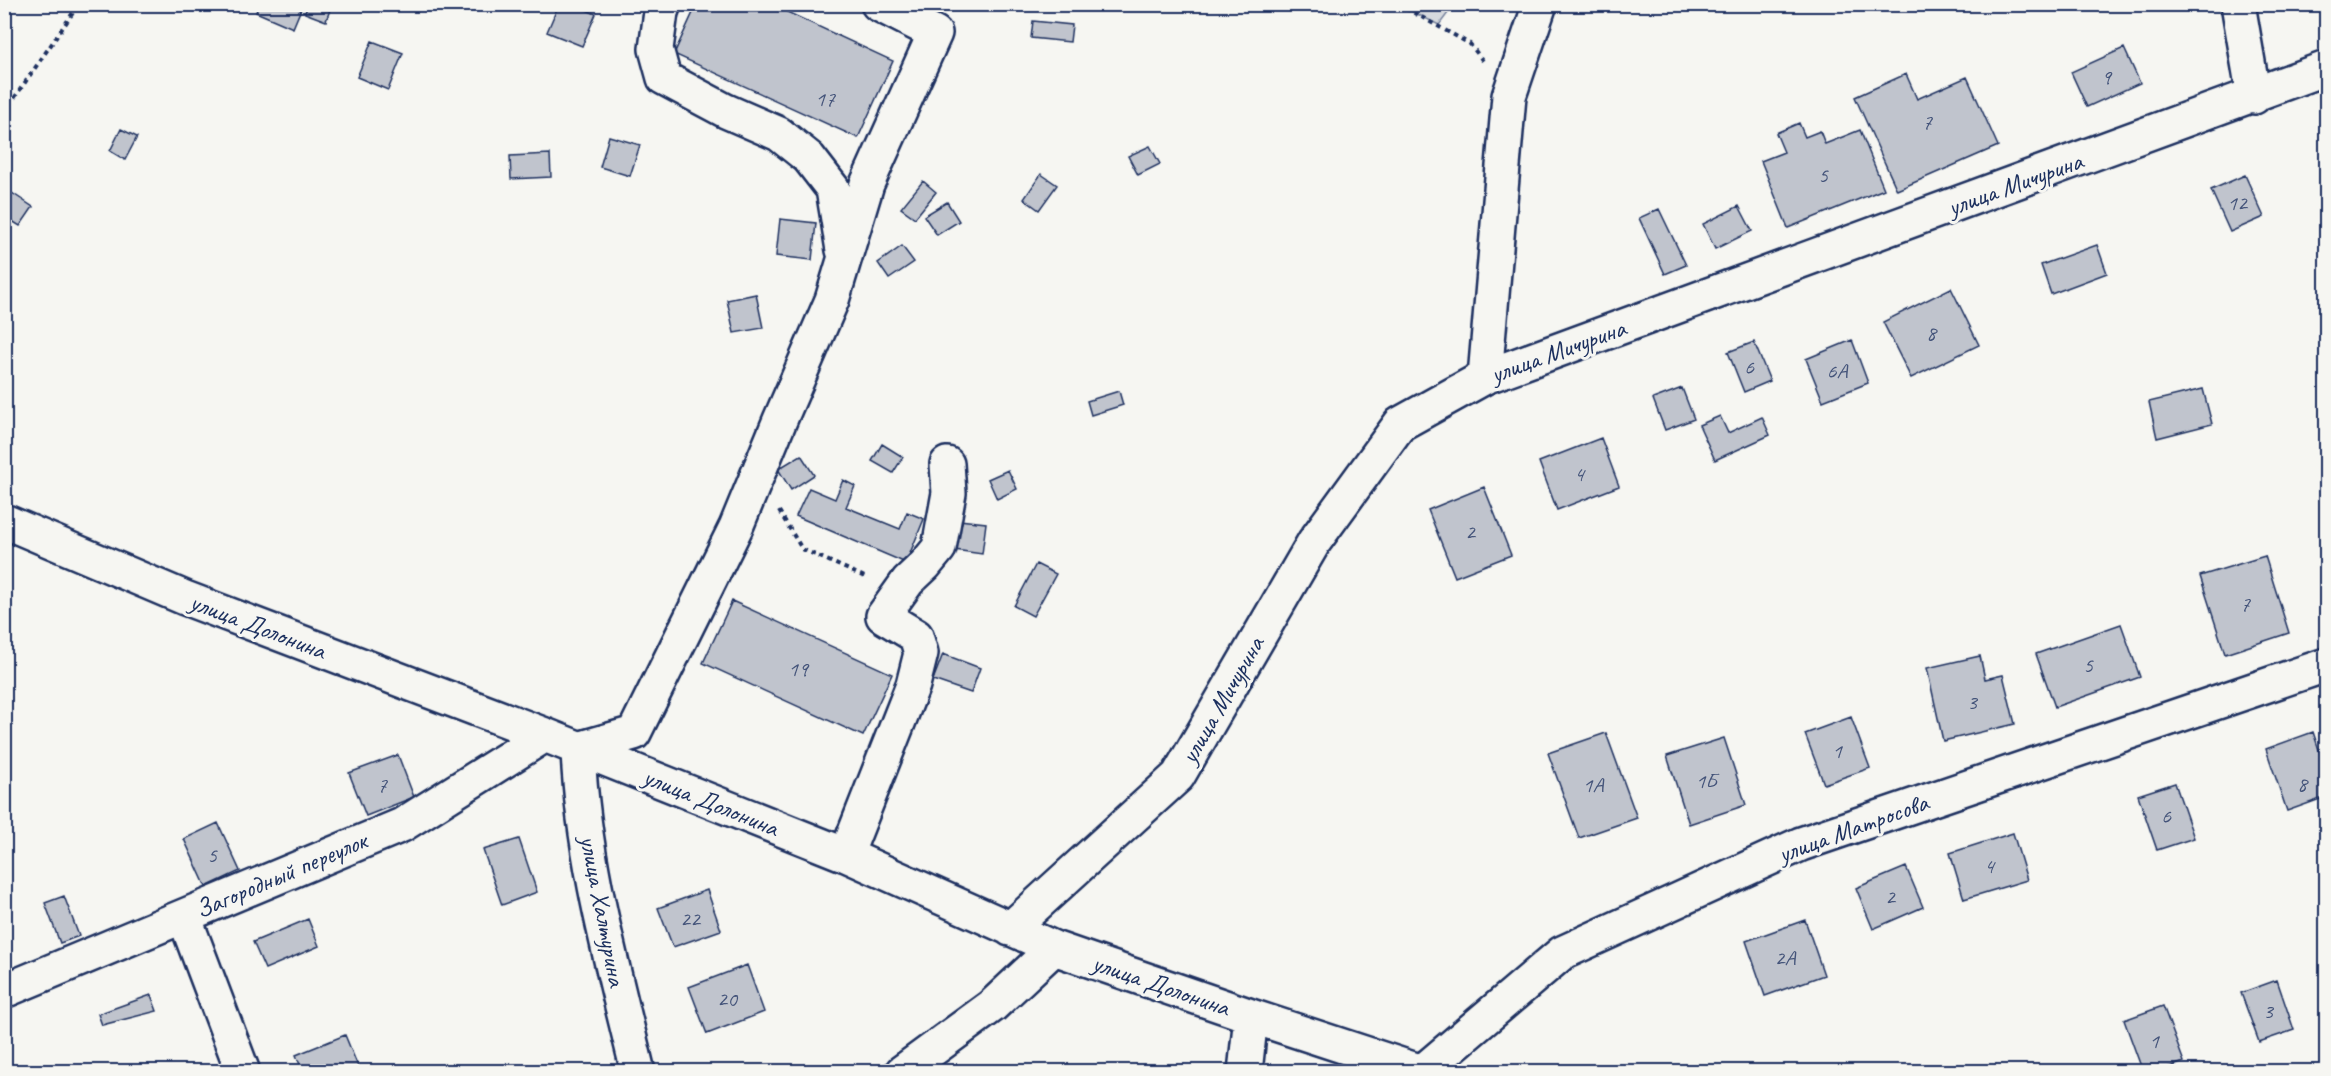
<svg xmlns="http://www.w3.org/2000/svg" width="2331" height="1076" font-family="Caveat,sans-serif">
	<style>
		.green { fill: #d6d9dd; stroke: #78849e; stroke-width: 1.5 }
		.building { fill: #c0c4cd; stroke: #1b2f5e; stroke-width: 1.5 }
		.lines { fill: none; stroke-linecap: round; stroke-linejoin: round }
		.minor-casing { stroke: #1b2f5e; stroke-width: 38 }
		.path { stroke: #1b2f5e; stroke-width: 4; stroke-dasharray: 4.5 4.5; stroke-linecap: butt }
		.minor { stroke: #f6f6f2; stroke-width: 33 }
		.labels { text-anchor: middle; dominant-baseline: central; stroke-width: 6; stroke-linejoin: round; paint-order: stroke }
		.number-label { font-size: 22px; fill: #44547a }
		.street-label { font-size: 26px; fill: #1b2f5e; stroke: #f6f6f2 }
	</style>
	<rect width="100%" height="100%" fill="#f6f6f2"/>
	<filter id="ink" filterUnits="userSpaceOnUse"><feTurbulence type="fractalNoise" baseFrequency=".0167" numOctaves="2"/><feDisplacementMap in="SourceGraphic" scale="12" xChannelSelector="R" yChannelSelector="G"/><feConvolveMatrix kernelMatrix="1 2 1 2 8 2 1 2 1" color-interpolation-filters="sRGB"/></filter>
	<g filter="url(#ink)">
		<path class="green" d="M1399,5H1454L1439,25Z"/>
		<path class="building" d="M259,4H303L293,28L256,12Z
			M308,4H332L326,21L305,13Z
			M559,4H572L596,14L582,46L547,32Z
			M697,4H770L893,61L858,138L674,54Z
			M1033,21L1072,25L1070,42L1031,38Z
			M372,41L403,53L388,90L357,77Z
			M2124,48L2140,83L2087,107L2071,72Z
			M1906,74L1917,99L1967,77L1998,146L1897,190L1855,97Z
			M1799,123L1805,137L1820,131L1825,144L1860,130L1884,189L1788,228L1761,161L1784,152L1776,133Z
			M121,129L137,137L125,160L110,151Z
			M609,136L640,145L630,176L600,167Z
			M1150,146L1160,164L1138,175L1128,156Z
			M550,154L551,177L511,179L510,156Z
			M1041,174L1057,185L1039,210L1024,199Z
			M2245,175L2264,217L2230,232L2211,190Z
			M923,181L936,192L915,218L901,208Z
			M12,193L33,207L20,226L4,216V205Z
			M947,202L959,221L937,235L924,216Z
			M1739,206L1752,231L1715,249L1703,224Z
			M1659,209L1686,265L1665,274L1639,218Z
			M780,219L816,223L812,260L776,256Z
			M2097,245L2107,273L2051,294L2041,265Z
			M902,246L914,262L889,279L878,263Z
			M1951,288L1979,345L1911,378L1883,322Z
			M756,294L763,328L734,333L727,300Z
			M1852,340L1868,383L1823,401L1806,359Z
			M1754,342L1770,381L1744,392L1728,352Z
			M1682,388L1694,419L1665,430L1653,399Z
			M2203,389L2212,424L2157,438L2149,402Z
			M1119,391L1123,405L1091,415L1087,401Z
			M1720,416L1728,433L1762,417L1770,435L1715,460L1699,425Z
			M1601,438L1619,486L1557,510L1539,462Z
			M882,444L903,457L893,473L872,461Z
			M801,455L814,475L791,490L778,469Z
			M1008,470L1017,489L997,499L988,479Z
			M843,480L855,486L846,507L900,529L907,512L924,519L906,563L796,516L809,488L835,499Z
			M1484,487L1511,555L1455,577L1428,510Z
			M959,520L986,523L982,554L955,550Z
			M2265,556L2289,633L2225,654L2200,576Z
			M1036,564L1056,574L1033,616L1014,606Z
			M732,601L892,674L863,736L703,663Z
			M2121,624L2140,677L2055,707L2036,654Z
			M943,654L980,668L971,693L933,680Z
			M1980,656L1985,679L2003,675L2015,724L1943,741L1927,668Z
			M1851,717L1870,768L1824,784L1805,734Z
			M2313,732L2326,770V797L2287,811L2266,749Z
			M1606,733L1637,818L1579,838L1548,753Z
			M1724,738L1746,805L1689,824L1667,756Z
			M398,755L414,797L366,816L349,773Z
			M2175,783L2194,838L2157,850L2138,795Z
			M218,823L240,871L206,887L184,839Z
			M2013,833L2027,880L1964,899L1950,853Z
			M519,839L537,892L502,905L483,850Z
			M1906,867L1923,907L1873,929L1856,888Z
			M707,890L721,930L673,947L658,908Z
			M64,896L79,936L60,943L45,903Z
			M308,919L319,946L265,969L253,942Z
			M1805,920L1824,975L1765,996L1746,941Z
			M747,965L764,1012L707,1034L689,987Z
			M2277,980L2294,1030L2259,1042L2241,993Z
			M151,995L157,1011L102,1025L98,1014Z
			M2163,1006L2184,1062L2156,1072H2143L2124,1020Z
			M345,1035L359,1069L353,1072H303L296,1055Z"/>
		<g class="lines">
			<g class="minor-casing">
				<path id="minor" d="M664,4L661,12L656,49L664,78L726,111L779,134L809,158L833,189L843,250
					M2238,4L2254,97
					M1485,377L1509,96L1540,4
					M4,521L185,598L545,735L846,855L1054,948L1251,1016L1422,1072L1562,953L1801,844L2326,665
					M846,855L913,685L921,653L916,636L883,616L908,581L925,565L939,548L949,493L947,464
					M184,916L243,1072
					M1010,929L1178,776L1314,542L1400,424L1485,377L2326,68
					M4,991L402,825L545,735
					M638,1072C613,967 582,857 578,749L634,733L736,527L780,420L832,300L867,184L935,33L878,4
					M902,1072L992,1006L1054,948
					M1245,1072L1251,1016"/>
			</g>
			<path class="path" d="M1398,4L1470,44L1483,61
				M4,113L79,4
				M779,511L802,549L867,578"/>
			<use href="#minor" class="minor"/>
		</g>
	</g>
	<g class="labels">
		<g class="number-label">
			<text x="2106" y="77">9</text>
			<text x="825" y="99">17</text>
			<text x="1927" y="122">7</text>
			<text x="1823" y="175">5</text>
			<text x="2237" y="203">12</text>
			<text x="1931" y="333">8</text>
			<text x="1749" y="367">6</text>
			<text x="1837" y="371">6А</text>
			<text x="1579" y="474">4</text>
			<text x="1470" y="532">2</text>
			<text x="2245" y="604">7</text>
			<text x="2088" y="665">5</text>
			<text x="798" y="669">19</text>
			<text x="1972" y="702">3</text>
			<text x="1837" y="751">1</text>
			<text x="1706" y="781">1Б</text>
			<text x="2302" y="784">8</text>
			<text x="382" y="785">7</text>
			<text x="1593" y="785">1А</text>
			<text x="2166" y="816">6</text>
			<text x="212" y="855">5</text>
			<text x="1989" y="866">4</text>
			<text x="1890" y="897">2</text>
			<text x="690" y="919">22</text>
			<text x="1785" y="958">2А</text>
			<text x="727" y="999">20</text>
			<text x="2268" y="1011">3</text>
			<text x="2154" y="1041">1</text>
		</g>
		<g class="street-label">
			<text transform="translate(2015 184) rotate(-20)">улица Мичурина</text>
			<text transform="translate(1558 351) rotate(-20)">улица Мичурина</text>
			<text transform="translate(258 626) rotate(21)">улица Долонина</text>
			<text transform="translate(1222 700) rotate(-60)">улица Мичурина</text>
			<text transform="translate(711 802) rotate(22)">улица Долонина</text>
			<text transform="translate(1853 828) rotate(-20)">улица Матросова</text>
			<text transform="translate(281 875) rotate(-23)">Загородный переулок</text>
			<text transform="translate(603 911) rotate(79)">улица Халтурина</text>
			<text transform="translate(1161 985) rotate(19)">улица Долонина</text>
		</g>
	</g>
	<rect width="2331" height="1076" fill="none" stroke="#f6f6f2" stroke-width="24"/>
	<rect x="12" y="12" width="2307" height="1052" fill="none" stroke="#1b2f5e" stroke-width="2" filter="url(#ink)"/>
</svg>
